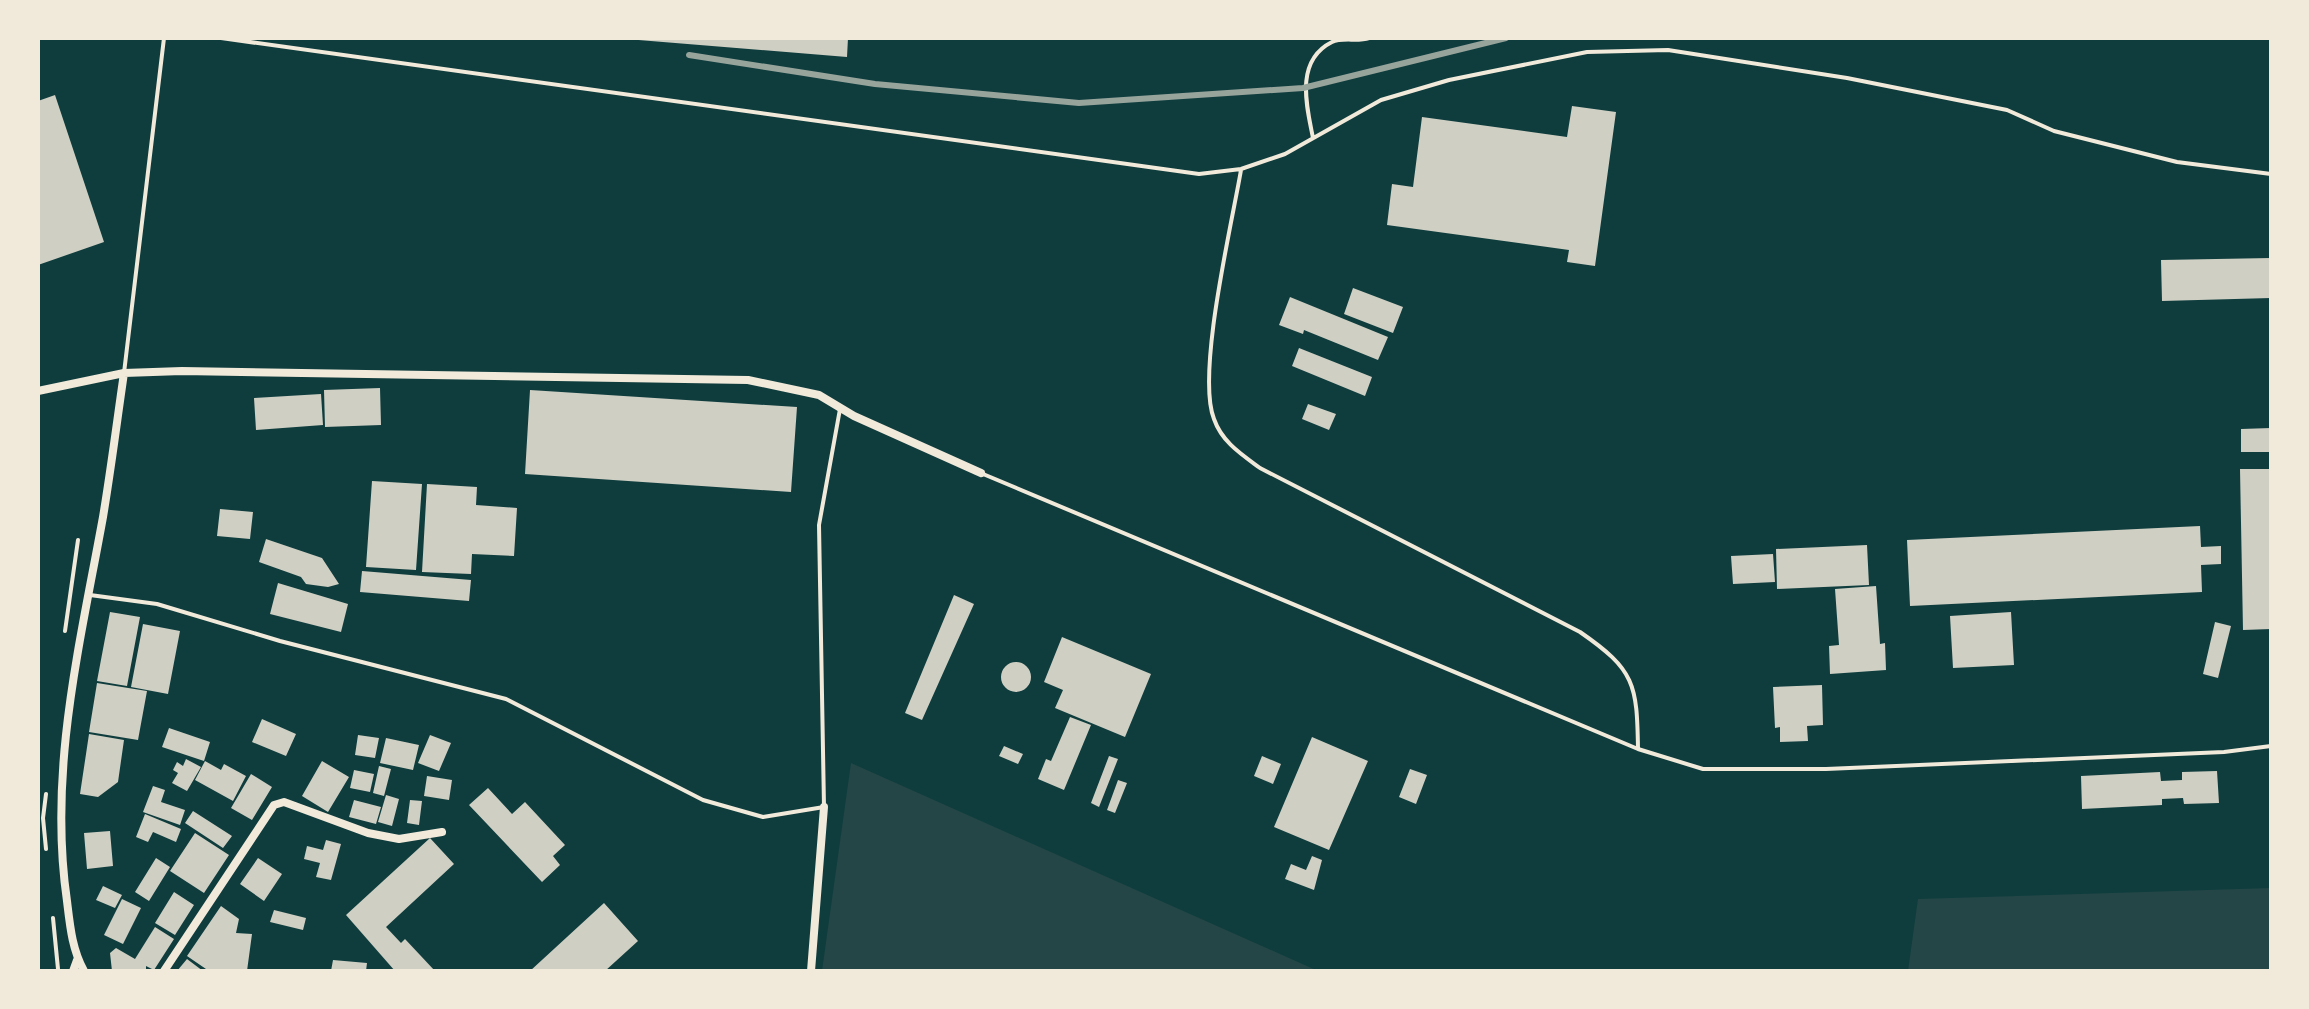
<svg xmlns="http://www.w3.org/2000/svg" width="2309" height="1009" font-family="'Work Sans',sans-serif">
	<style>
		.green { fill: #244646 }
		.building { fill: #cfcfc3 }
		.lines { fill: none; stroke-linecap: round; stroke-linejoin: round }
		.path { stroke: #f1e9da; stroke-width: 4 }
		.service { stroke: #f1e9da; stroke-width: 4 }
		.minor { stroke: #f1e9da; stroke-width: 8 }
		.rail { stroke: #97a49c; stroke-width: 6 }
	</style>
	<rect width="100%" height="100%" fill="#0f3d3e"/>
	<path class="green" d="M851,763L1318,971H822Z
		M2271,888V971H1908L1918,899Z"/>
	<path class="building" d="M614,38H848L847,57Z
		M55,95L104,242L38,265V101Z
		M1572,106L1616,112L1595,266L1567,262L1569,250L1387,225L1392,184L1413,187L1422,117L1567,137Z
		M2271,258V298L2162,301L2161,260Z
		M1353,288L1403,307L1393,333L1344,314Z
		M1290,297L1388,337L1378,360L1304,330L1303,334L1279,325Z
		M1299,348L1372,377L1365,396L1292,366Z
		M380,388L381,425L325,427L324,390Z
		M530,390L797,407L791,492L525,474Z
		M321,394L323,425L256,430L254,398Z
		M1308,404L1336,414L1329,430L1302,419Z
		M2271,428V452H2241V429Z
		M2240,469H2271V629L2243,630Z
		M372,481L422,484L416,570L366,567Z
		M427,484L477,487L476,505L517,508L514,556L472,554L471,574L422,572Z
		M220,509L253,512L250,539L217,536Z
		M2200,526L2201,547L2221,546V564L2201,565L2202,592L1910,606L1907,540Z
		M266,539L322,558L339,584L328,587L306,584L301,577L259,562Z
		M1867,545L1869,585L1777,589L1776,549Z
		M1773,554L1775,582L1733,584L1731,556Z
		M362,571L471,580L469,601L360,592Z
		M278,583L348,604L341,632L270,614Z
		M1876,586L1880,644L1885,643L1886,670L1830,674L1829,646L1839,645L1835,589Z
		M954,595L974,604L922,720L905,713Z
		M110,612L140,617L127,686L97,681Z
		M2011,612L2014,665L1953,668L1950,616Z
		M2215,622L2231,626L2218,678L2203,674Z
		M143,624L180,631L168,694L131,687Z
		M1062,637L1151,674L1125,737L1055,708L1063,690L1044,682Z
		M1001 677a15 15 0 1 1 30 0a15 15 0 1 1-30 0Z
		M97,683L147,691L138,740L89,732Z
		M1822,685L1823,725L1807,726L1808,741L1780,742V727L1775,728L1773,687Z
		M1070,717L1091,725L1064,790L1038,779L1046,759L1051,761Z
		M262,719L296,734L286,756L252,742Z
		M169,728L210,742L204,761L162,747Z
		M89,734L124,740L118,782L98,797L80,794Z
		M358,735L379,738L375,758L355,755Z
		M430,735L451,743L439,771L418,763Z
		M1312,737L1368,761L1329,850L1274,827Z
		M386,738L419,745L413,770L380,763Z
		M1004,746L1023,754L1018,764L999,756Z
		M1109,756L1118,759L1099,807L1091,803Z
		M1262,756L1281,764L1273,784L1254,776Z
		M186,759L201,767L187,791L172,783L178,773L173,770L177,762L183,766Z
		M205,761L221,770L224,764L246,776L233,801L195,780Z
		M322,761L349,777L328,812L302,796Z
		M379,766L391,769L384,796L373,793Z
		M1410,769L1427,775L1416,804L1399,797Z
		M354,770L374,774L370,792L350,788Z
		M2217,771L2219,803L2184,804L2183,798L2162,799V805L2082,809L2081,776L2160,772L2161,781L2182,780V772Z
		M251,774L272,787L252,820L231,808Z
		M427,776L452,780L449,800L424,796Z
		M1118,780L1127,783L1115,813L1107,810Z
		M153,786L165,790L161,802L185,810L180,825L143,812Z
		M488,788L512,814L525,802L565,845L553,856L560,865L542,882L469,805Z
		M386,795L399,799L392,826L378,822Z
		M354,800L381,807L376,824L349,817Z
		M410,800L422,801L419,825L407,823Z
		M193,811L232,836L223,848L185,823Z
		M145,814L181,829L176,842L153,832L148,842L136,837Z
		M110,831L113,866L87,869L84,833Z
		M195,833L229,855L204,893L170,871Z
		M430,838L454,864L386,927L401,943L405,939L435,971H395L346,915Z
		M326,840L341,844L331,880L316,877L320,863L304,859L307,846L323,850Z
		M1312,856L1322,860L1314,890L1285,879L1291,864L1306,870Z
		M156,858L170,867L149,901L135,892Z
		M258,858L282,874L264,901L240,884Z
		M103,886L122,895L115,908L96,900Z
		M174,892L194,905L175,935L155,923Z
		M122,899L141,908L123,944L104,935Z
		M604,903L638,941L605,971H530Z
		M221,906L239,919L236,933L252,934L247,971L206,969L187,956Z
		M274,910L306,918L303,930L270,922Z
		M155,927L174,939L154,970L146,966V971H112L110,953L116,948L135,959Z
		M187,959L203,971H177Z
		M333,960L367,963L366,971H331Z"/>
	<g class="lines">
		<path class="path" d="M65,631L78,540
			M46,794L43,818L46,849
			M53,918L58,969"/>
		<path class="service" d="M221,38L1199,174L1241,169L1285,154L1381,100L1449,80L1587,52L1668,50L1847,78L2007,110L2054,131L2177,162L2271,174
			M1313,138C1307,107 1294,61 1332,42C1342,37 1358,42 1369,38
			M1241,170C1232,223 1196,374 1214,419C1222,442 1241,454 1260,468L1580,632C1635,670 1637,684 1638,749
			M124,373L164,38
			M983,474L1638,749L1703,769H1826L2224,752L2271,746
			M90,595L157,604L280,641L506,699L703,800L763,817L824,807L819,525L840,409"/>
		<path class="minor" d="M38,391L124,373L182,371L748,380L819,395L854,416L981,473
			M73,971L77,960
			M84,971C72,949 70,926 67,901C48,771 80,644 103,517C111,469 117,421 124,373
			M164,971L274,805L284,802L368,833L399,839L442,832
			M811,971L824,807"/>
		<path class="rail" d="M689,55L875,84L1079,103L1303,88L1506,38"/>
	</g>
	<rect width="2309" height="1009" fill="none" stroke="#f1e9da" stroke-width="80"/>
</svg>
